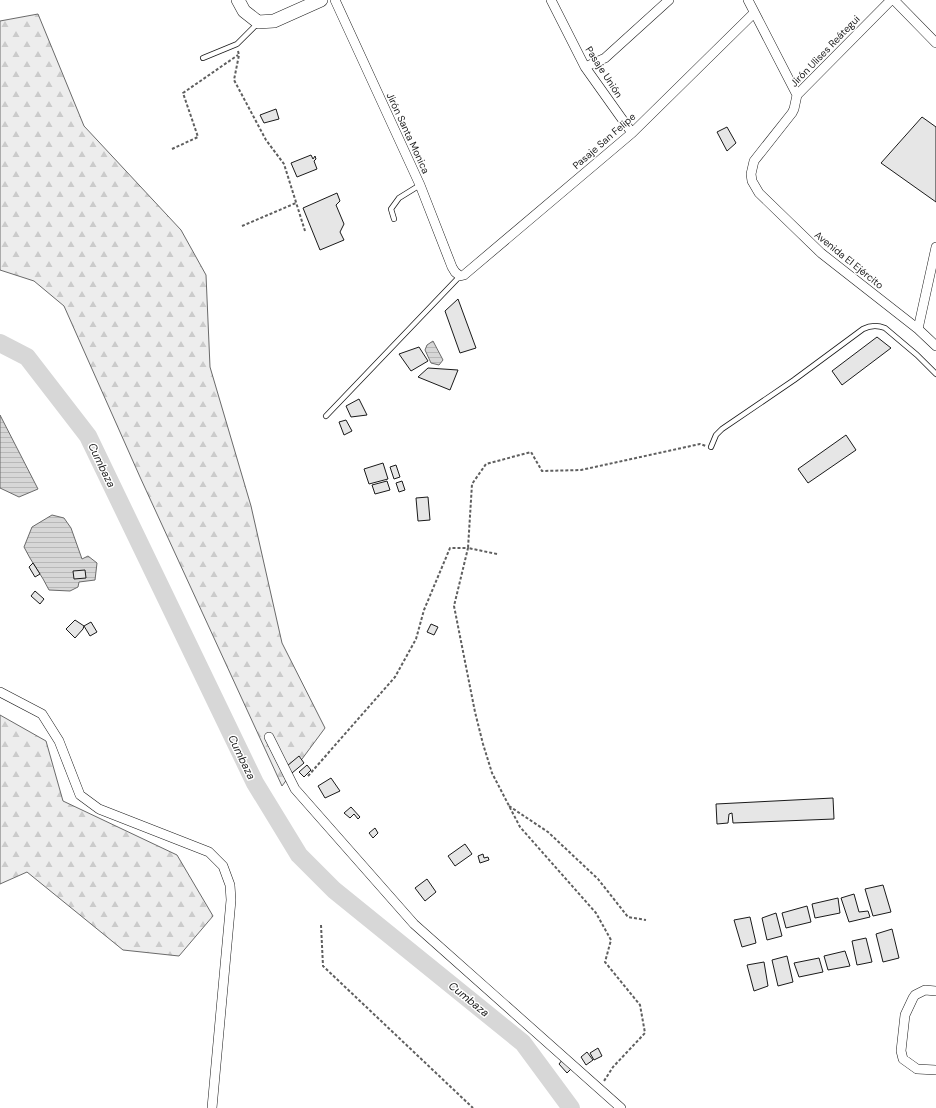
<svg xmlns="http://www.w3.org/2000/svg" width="936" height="1108" font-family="'DM Sans',sans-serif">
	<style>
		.forest { fill: url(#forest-firs); stroke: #6a6a6a }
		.water { fill: url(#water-rules); stroke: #6a6a6a }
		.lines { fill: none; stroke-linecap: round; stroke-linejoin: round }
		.river { stroke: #d7d7d7; stroke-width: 18 }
		.building { fill: #e6e6e6; stroke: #1a1a1a }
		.lane-casing { stroke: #1a1a1a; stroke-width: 6 }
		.street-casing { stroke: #1a1a1a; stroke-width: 10 }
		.secondary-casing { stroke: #1a1a1a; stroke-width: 14 }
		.path { stroke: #5f5f5f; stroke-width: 2; stroke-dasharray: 3 2; stroke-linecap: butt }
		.lane { stroke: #fff; stroke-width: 4.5 }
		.street { stroke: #fff; stroke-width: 9 }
		.secondary { stroke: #fff; stroke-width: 13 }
		.labels { text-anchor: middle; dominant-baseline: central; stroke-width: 3; stroke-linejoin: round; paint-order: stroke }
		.street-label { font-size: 10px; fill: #1a1a1a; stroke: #fff }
		.water-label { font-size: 11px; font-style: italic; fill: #1a1a1a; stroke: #fff }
	</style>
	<defs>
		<pattern id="forest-firs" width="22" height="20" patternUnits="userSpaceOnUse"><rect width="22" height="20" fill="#ededed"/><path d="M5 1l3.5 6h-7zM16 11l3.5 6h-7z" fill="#cbcbcb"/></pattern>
		<pattern id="water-rules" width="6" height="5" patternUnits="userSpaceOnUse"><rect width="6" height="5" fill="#d7d7d7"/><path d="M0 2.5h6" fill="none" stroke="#b8b8b8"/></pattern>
	</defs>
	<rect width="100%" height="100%" fill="#fff"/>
	<path class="forest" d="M38,14L84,126L181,230L206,275L210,367L251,506L282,643L325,728L282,786L140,477L64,306L34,281L0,270V21Z
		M0,715L46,741L63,801L177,855L213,916L179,956L123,950L27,872L0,884Z"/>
	<path class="water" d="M433,341L443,360L439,365L431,363L425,350L427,345Z
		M0,415L38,489L19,497L0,488Z
		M52,515L64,518L71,528L82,559L88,556L97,563L95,580L79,582L78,587L70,591L49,590C42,575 31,562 24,547L32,527Z"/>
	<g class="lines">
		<path class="river" d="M0,343L27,357L88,436L255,783L299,855L334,890L523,1043L571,1108"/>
	</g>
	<path class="building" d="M276,109L279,119L264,123L260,115Z
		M922,117L936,127V202L881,163Z
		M727,127L736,143L727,151L717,132Z
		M311,155L313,159L315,156L316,159L314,161L317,169L297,177L291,163Z
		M337,193L340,201L336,205L344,224L340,232L344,240L320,250L303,208Z
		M458,299L476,348L460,353L445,311Z
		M877,337L891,348L842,385L832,371Z
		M419,347L428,361L411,371L399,354Z
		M428,368L458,370L450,390L418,377Z
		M359,399L367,415L351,417L346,406Z
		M346,420L352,431L344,435L339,422Z
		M846,435L856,450L808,483L798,469Z
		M383,463L388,479L369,484L364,469Z
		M396,465L400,477L394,479L390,467Z
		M387,481L390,490L375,494L372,485Z
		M402,481L405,490L399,492L396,483Z
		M428,497L430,520L418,521L416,498Z
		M33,563L40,574L35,577L29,567Z
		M85,570L86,578L74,579L73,571Z
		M35,591L44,599L40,604L31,596Z
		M75,620L84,626L83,629L75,638L66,629Z
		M91,622L97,632L90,636L84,626Z
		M431,624L438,627L434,635L427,632Z
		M299,756L304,763L292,773L287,766Z
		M307,765L311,770L304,777L299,772Z
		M331,778L340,791L325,798L318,786Z
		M833,798L834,819L733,823L732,813L729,814L728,823L717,824L716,804Z
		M351,807L360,817L358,819L354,814L350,818L344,813Z
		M375,828L378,833L373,838L369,833Z
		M465,844L472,854L455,866L448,856Z
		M483,854L484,858L488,857L489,860L480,863L478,856Z
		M427,879L436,892L425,901L415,888Z
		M883,885L891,912L873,916L865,889Z
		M854,894L859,912L868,911L870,917L849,922L841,898Z
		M838,898L840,913L815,918L812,904Z
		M807,906L811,922L786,928L782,913Z
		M776,913L782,936L767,940L762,918Z
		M750,917L756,943L742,947L734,920Z
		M892,929L899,958L883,962L876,934Z
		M866,938L872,962L857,965L852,941Z
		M845,951L850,966L828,970L824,956Z
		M787,956L793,982L778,986L772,960Z
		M819,958L823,972L799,977L794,963Z
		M764,962L768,986L754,991L747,965Z
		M598,1048L602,1056L594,1060L590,1053Z
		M587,1052L593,1060L586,1065L581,1057Z
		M563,1059L572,1068L567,1073L559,1064Z"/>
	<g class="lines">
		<g class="lane-casing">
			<path id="lane" d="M203,58L237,44L258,23
				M394,219L391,209L399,198L420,185
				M326,416L460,276
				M711,447L716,435L722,429L794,380L863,329C871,325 877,325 885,328L917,355L936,374"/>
		</g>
		<g class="street-casing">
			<path id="street" d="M335,0L420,185L452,267L455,272L460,276L464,275L632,133L754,13
				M551,0L585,67L632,133
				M748,0L797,95
				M891,0L797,95L794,109L792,113L754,161L751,174L752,181L759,193L821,253L918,329L936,346
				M894,0L936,43
				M585,67L605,58L669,0
				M918,329L936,247
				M0,692L42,714L59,741L80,795L99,809L209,852L223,866L230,885L231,900L212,1108
				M269,737L295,789L414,924L621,1108
				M936,991L925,990L915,995L913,998L905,1015L901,1051L903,1059L917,1069L936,1070"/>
		</g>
		<g class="secondary-casing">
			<path id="secondary" d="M238,0L244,11L258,22L274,21L321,0"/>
		</g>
		<path class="path" d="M238,51L239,55L234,80L266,140L284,164L305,231
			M172,149L198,137L183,93L238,55
			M242,226L296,203
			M497,554L468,548L472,484L486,464L531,452L542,471L581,470L700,444L706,446
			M308,776L395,677L416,639L424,610L450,548H468L454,606L475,712L483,744L492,773L520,827L596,913L611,940L605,962L640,1005L645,1033L613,1067L604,1081
			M509,806L548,832L598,879L628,917L646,920
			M321,925L323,966L473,1108"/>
		<use href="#lane" class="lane"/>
		<use href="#street" class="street"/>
		<use href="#secondary" class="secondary"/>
	</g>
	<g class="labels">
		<g class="street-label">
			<text transform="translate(825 51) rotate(-46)">Jirón Ulises Reátegui</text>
			<text transform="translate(604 72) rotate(57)">Pasaje Unión</text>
			<text transform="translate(408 133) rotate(65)">Jirón Santa Monica</text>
			<text transform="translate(604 141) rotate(-41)">Pasaje San Felipe</text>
			<text transform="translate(849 260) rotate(39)">Avenida El Ejército</text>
		</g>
		<g class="water-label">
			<text transform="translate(102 465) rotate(64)">Cumbaza</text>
			<text transform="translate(242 757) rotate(64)">Cumbaza</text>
			<text transform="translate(469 999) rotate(39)">Cumbaza</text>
		</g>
	</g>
</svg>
